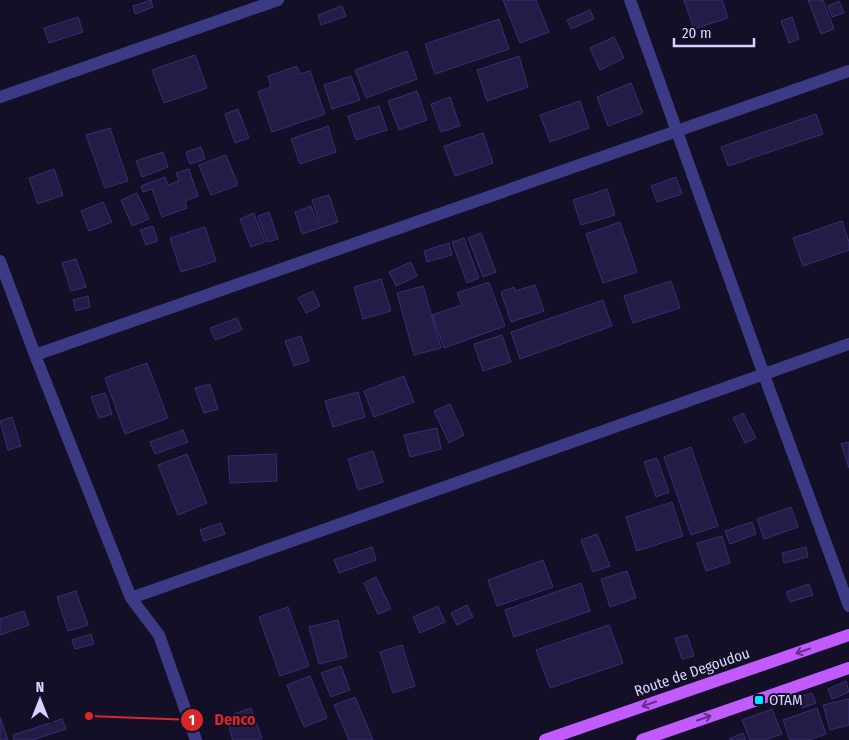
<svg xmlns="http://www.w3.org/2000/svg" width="849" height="740" font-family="'Fira Sans Condensed',sans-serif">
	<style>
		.building { fill: #241b47; stroke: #3b2d73 }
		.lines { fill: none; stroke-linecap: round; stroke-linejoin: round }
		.minor { stroke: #3d3a85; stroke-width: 12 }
		.major { stroke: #c25bff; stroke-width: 12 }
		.oneway { stroke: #623188 }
		.poi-dot { fill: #00e5ff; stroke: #130f26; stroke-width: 2 }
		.labels { text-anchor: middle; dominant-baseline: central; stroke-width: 4; stroke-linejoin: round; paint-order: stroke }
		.street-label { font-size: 15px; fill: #d9d4ff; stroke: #130f26 }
		.poi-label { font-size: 15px; fill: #d9d4ff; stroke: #130f26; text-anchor: start }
		.leader { fill: none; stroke: #d62828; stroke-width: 2 }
		.callout-dot { fill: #d62828; stroke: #130f26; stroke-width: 2 }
		.mark-label { font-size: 15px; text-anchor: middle; font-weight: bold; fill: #fff }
		.callout-label { font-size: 16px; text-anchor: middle; font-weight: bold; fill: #d62828; stroke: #130f26; stroke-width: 4; stroke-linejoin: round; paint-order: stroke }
	</style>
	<rect width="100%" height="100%" fill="#130f26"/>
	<path class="building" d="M151,0L153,7L135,14L133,6Z
		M503,0H536L549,32L520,43Z
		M684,0H722L728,18L694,29Z
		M808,0H823L834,29L821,34Z
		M839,1L844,13L832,17L828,6Z
		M342,6L346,16L321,25L318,15Z
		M590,10L594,19L571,29L567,20Z
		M78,17L83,32L49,43L44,28Z
		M792,17L799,39L789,43L781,21Z
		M499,19L509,49L435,74L425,44Z
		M614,37L624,58L600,70L590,48Z
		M407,51L417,79L366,98L355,70Z
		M195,55L207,88L164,103L152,70Z
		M519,56L528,87L487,101L477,70Z
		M297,66L300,74L310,71L325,114L272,132L258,92L271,87L268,76Z
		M351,76L360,100L332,109L324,85Z
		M631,83L643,113L608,126L597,97Z
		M417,91L427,120L399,130L388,101Z
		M450,97L460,126L441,132L431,104Z
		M580,101L589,128L550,142L540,115Z
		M379,106L387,130L356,140L348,116Z
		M238,109L249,138L235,143L225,114Z
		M816,114L823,134L728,166L721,147Z
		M328,126L336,152L300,164L291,139Z
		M110,128L128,181L105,188L86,135Z
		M483,133L493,163L455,176L444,146Z
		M201,147L205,159L190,164L186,152Z
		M163,152L168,167L142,177L136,161Z
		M226,155L238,185L211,195L199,165Z
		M54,169L63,195L38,204L29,178Z
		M189,169L198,196L185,201L187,208L162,217L152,189L143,192L141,186L165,177L168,185L179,181L176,173Z
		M676,177L682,194L657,202L651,186Z
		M607,189L615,215L581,225L573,200Z
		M137,193L149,219L132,226L121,200Z
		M329,195L338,222L302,234L295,212L311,206L317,222L319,221L312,200Z
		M103,202L112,222L89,231L81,211Z
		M269,212L278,239L267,242L258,216Z
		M254,213L265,242L251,247L240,219Z
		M842,221L849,242V250L803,266L793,238Z
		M620,222L637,272L603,283L586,234Z
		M153,226L158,241L146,245L140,230Z
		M205,227L216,261L181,272L170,238Z
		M481,233L496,272L483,277L468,238Z
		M464,238L479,278L467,283L452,242Z
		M449,243L452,255L427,262L424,251Z
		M76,259L86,287L71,291L62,263Z
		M411,262L417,276L396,286L389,272Z
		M381,279L391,311L363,319L354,287Z
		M671,281L680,308L633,323L624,296Z
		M489,282L505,326L444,348L432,315L462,305L457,293Z
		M535,285L544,311L511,322L501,292L514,287L515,291Z
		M423,286L441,348L414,355L397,293Z
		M313,291L320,306L306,313L298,298Z
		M88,296L90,307L76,311L73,300Z
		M603,300L612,326L520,359L511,332Z
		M237,318L242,330L215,340L210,328Z
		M502,335L511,362L483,371L474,344Z
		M301,336L309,361L294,366L285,341Z
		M147,363L168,418L125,434L105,378Z
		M404,376L414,402L374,417L364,391Z
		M210,384L218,409L204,413L195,388Z
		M358,392L365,417L333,427L325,401Z
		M105,393L112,414L99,418L91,397Z
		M450,404L464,435L449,443L434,411Z
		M743,413L756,438L745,443L733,418Z
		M12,417L21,446L8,450L0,421Z
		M437,428L441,449L410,457L404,435Z
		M183,430L188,442L155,454L150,442Z
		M849,442V468L841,444Z
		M691,447L718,526L691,535L664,457Z
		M373,451L383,482L358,490L348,459Z
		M187,454L207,503L178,515L158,465Z
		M276,454L277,481L230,483L228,456Z
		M657,458L669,492L656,497L644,462Z
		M672,502L683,536L637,551L626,517Z
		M791,507L798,527L764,539L757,519Z
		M752,522L756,534L730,544L725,531Z
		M221,523L225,534L204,541L200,530Z
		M597,534L610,566L593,572L581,540Z
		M722,536L730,563L706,571L697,543Z
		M372,547L376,560L339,573L334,560Z
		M806,547L808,557L784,563L782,553Z
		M543,560L553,587L497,606L488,580Z
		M627,571L636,598L610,607L601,579Z
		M376,577L391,609L378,614L364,583Z
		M581,583L590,611L514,637L505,610Z
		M809,584L813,595L790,602L786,592Z
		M76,591L88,625L68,631L57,597Z
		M467,605L473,617L457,625L451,613Z
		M438,606L445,622L420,633L413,617Z
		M288,607L309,666L280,676L259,617Z
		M24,611L29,625L0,635V619Z
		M338,620L347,657L319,664L309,627Z
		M609,625L623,663L550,688L536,650Z
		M91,634L94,644L75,649L72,640Z
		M687,635L694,656L682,659L675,638Z
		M402,645L415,686L393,693L380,652Z
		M341,666L350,690L331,697L321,673Z
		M310,676L327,718L304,727L287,685Z
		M846,681L849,692L832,699L828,689Z
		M812,693L816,703L802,708L798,697Z
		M355,697L373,740H349L334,705Z
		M849,699V725L830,730L823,705Z
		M251,708L262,738L257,740H233L225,717Z
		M817,708L826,734L809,740H790L783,720Z
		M772,709L782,734L765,740H750L742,720Z
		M0,717L8,740H0Z
		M62,719L66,729L32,740H14L13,735Z
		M743,733L746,740H730L729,739Z"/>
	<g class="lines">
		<path class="minor" d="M630,0L764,375L849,606
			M0,97L278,0
			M0,261L35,355L131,598L159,635L196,740
			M35,355L849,71
			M131,598L849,344"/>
		<path class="major" d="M545,740L849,635
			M642,740L849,668"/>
	</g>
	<defs><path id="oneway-shaft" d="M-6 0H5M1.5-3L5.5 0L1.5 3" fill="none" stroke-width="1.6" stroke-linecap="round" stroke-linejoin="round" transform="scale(1.25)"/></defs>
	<g class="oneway">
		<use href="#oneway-shaft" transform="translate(803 651) rotate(161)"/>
		<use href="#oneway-shaft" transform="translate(649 704) rotate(161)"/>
		<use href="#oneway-shaft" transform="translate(704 718) rotate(-19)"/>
	</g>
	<rect class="poi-dot" x="754" y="695" width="10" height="10" rx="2.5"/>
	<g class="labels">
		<g class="street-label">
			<text transform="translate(692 672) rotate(-19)">Route de Degoudou</text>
		</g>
		<g class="poi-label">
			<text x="769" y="700">OTAM</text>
		</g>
	</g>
	<path class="leader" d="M89 716L192 720"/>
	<g class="callout-dot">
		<circle cx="89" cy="716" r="5"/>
		<circle cx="192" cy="720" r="12"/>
	</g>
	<g class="mark-label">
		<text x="192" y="725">1</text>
	</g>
	<g class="callout-label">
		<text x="235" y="725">Denco</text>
	</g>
	<g transform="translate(40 700)" stroke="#130f26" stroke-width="4" paint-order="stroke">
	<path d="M0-4L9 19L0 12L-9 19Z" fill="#d9d4ff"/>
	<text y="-8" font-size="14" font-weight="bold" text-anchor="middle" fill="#d9d4ff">N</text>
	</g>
	<path d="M674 38v8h80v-8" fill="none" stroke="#d9d4ff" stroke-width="2.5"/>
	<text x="682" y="38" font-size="15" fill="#d9d4ff" stroke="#130f26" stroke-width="4" paint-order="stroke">20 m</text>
</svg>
